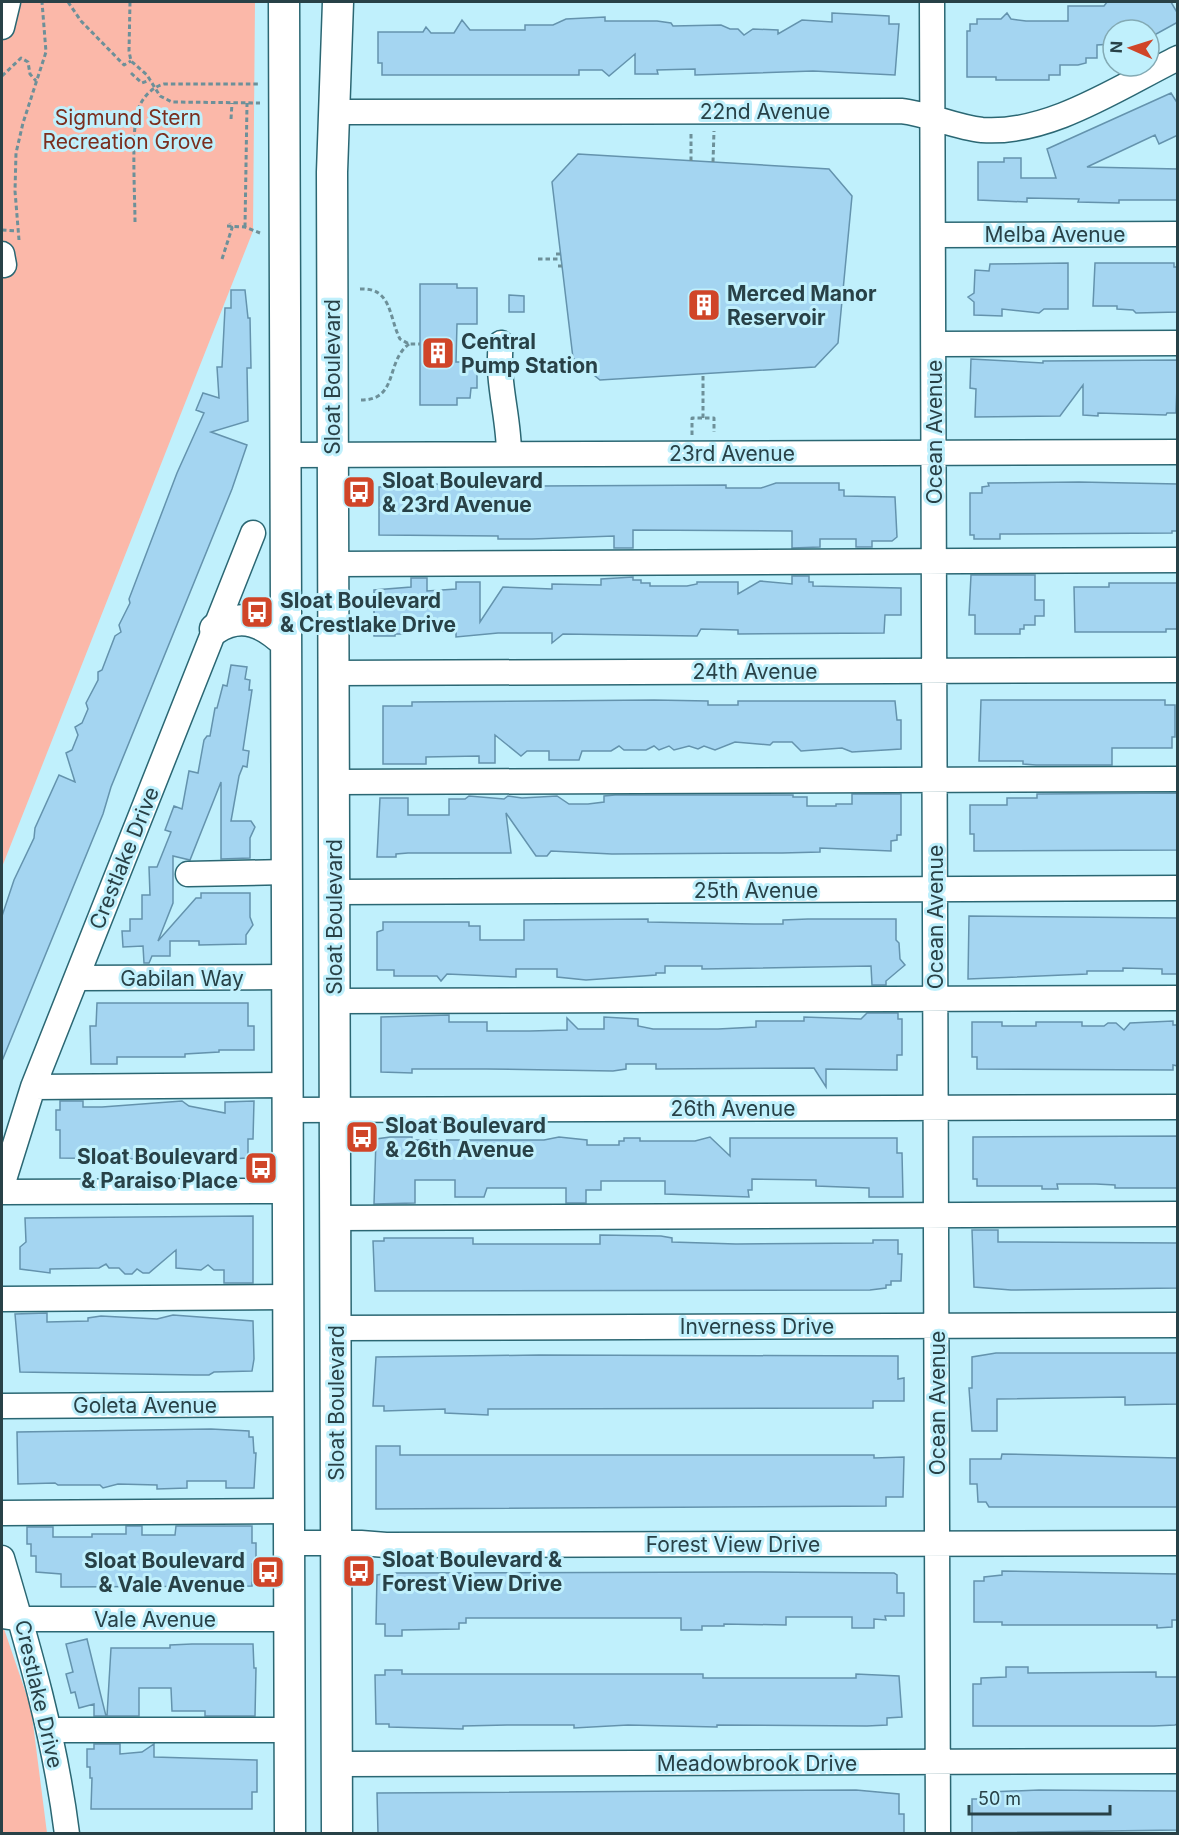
<svg xmlns="http://www.w3.org/2000/svg" width="1179" height="1835" font-family="Inter,sans-serif">
	<style>
		.green { fill: #fbb8a9 }
		.building { fill: #a4d5f1; stroke: #6493ad; stroke-width: 1.5 }
		.lines { fill: none; stroke-linecap: round; stroke-linejoin: round }
		.minor-casing { stroke: #2b6773; stroke-width: 27 }
		.major-casing { stroke: #2b6773; stroke-width: 33 }
		.path { stroke: #6d9099; stroke-width: 3; stroke-dasharray: 4.5 3; stroke-linecap: butt }
		.minor { stroke: #fff; stroke-width: 24 }
		.major { stroke: #fff; stroke-width: 30 }
		.labels { text-anchor: middle; dominant-baseline: central; stroke-width: 6; stroke-linejoin: round; paint-order: stroke }
		.street-label { font-size: 21px; fill: #284147; stroke: #c0f0fc }
		.park-label { font-size: 21px; fill: #7b2e1e; stroke: #c0f0fc }
		.poi-label { font-size: 21px; font-weight: bold; fill: #284147; stroke: #c0f0fc; text-anchor: start }
	</style>
	<rect width="100%" height="100%" fill="#c0f0fc"/>
	<path class="green" d="M2,2H255L253,231L2,867Z
		M2,1623L31,1708L47,1833H2Z"/>
	<path class="building" d="M1107,2H1171L1178,14V22L1149,38V30H1113V44L1097,45V58H1086V63L1078,65H1060V75H1049V80H996V77H967V31H970V24H977V19H1001L1007,13L1011,19L1026,21H1068V6H1104Z
		M832,13L889,16V24H899L895,75L813,71L695,75V69L657,70L658,74H635V54L609,76L602,70H579V75H382V63H378V32H423L426,27L431,33H454L462,20L470,30H525V25H553L566,19L605,17V21H657L671,23L673,26L721,25L730,29H738L744,35L753,29L778,30V34L802,20L832,22Z
		M1171,93L1178,104V135L1159,144L1155,135L1087,167L1178,169V200H1119V203L1078,202L1079,199L1027,198V202L978,200V162H1004V158H1021V178H1056L1047,149Z
		M578,154L829,169L852,196L838,343L815,367L600,380L573,358L552,182Z
		M1068,263V309H1044L1039,313L1002,309V316L974,315V302L968,297L974,293L975,270L989,271L990,264Z
		M1095,263H1174V267H1178V312L1136,313L1133,310L1117,309V306H1093Z
		M420,284H457V288H477V324H457L456,362H477V388H471L470,398H457V405H420Z
		M231,290H245L248,318H250L251,368H247L248,421L211,432L247,445L232,489L111,787L103,814L2,1061V916L14,880L34,838L35,828L59,775L75,782L66,753L72,750L78,735L75,727L82,723L88,709L86,703L98,680V672L102,670L115,636L121,632L119,625L130,603L129,599L177,473L204,413L196,410L203,393L219,398L217,367H222L225,308H231Z
		M509,295L524,296V312H509Z
		M971,359L1043,363V361L1178,360L1176,413H1167L1166,415L1098,413V416L1083,415V385L1060,416L975,417L976,389L970,388Z
		M1079,482L1178,484V531H1172V533L1000,534V539H974V535H970V493H982V487L989,486L988,483Z
		M488,483L538,486L726,485V488H761L776,483H839V490H844V496L895,497L897,537L892,541H872V547H856V539H820V547L792,548V531L633,530V548H614V536L532,539H498V536L379,535V487L439,484V488H488Z
		M971,575H1035V600H1044V616H1035V625H1024V629H1020V634H975V615H969Z
		M792,576H809V582H813V586L901,588V615H885L884,633L738,634V630L701,629L697,636L563,634L552,643V633H498L456,637V631H407V634H395V636H374V590L411,587V578H427V591L456,589V582H480V622L503,587L552,589V584L601,585V579L633,577V580H641V583H650V586H687L697,584V582H738V594L760,581L792,584Z
		M1109,583H1178V629H1166V632H1075L1074,587H1109Z
		M231,665L247,667L245,679L250,680L249,690H252L243,750L249,751L247,767L243,766L239,776L231,821H251L255,827L250,838V858L221,859V782L190,860L173,856V903L158,941L196,898H201V893H250V917L253,925L246,935V944L199,945V941H170V956H152L149,963H144L143,946L123,947L122,931H130V919H142V895H150L149,867H157L171,832L165,830L174,806L182,809L189,771L198,773L204,740L207,736H210L215,708H217L223,685L227,686Z
		M654,700L708,701V705H738V701H895L897,720H901V749L852,752L842,748L801,751L792,742H773L770,745L735,742L715,750L704,746L698,749L689,746L674,750L669,746L659,750L654,746L646,750H624L619,746L611,751H582L579,760H549V751H527L521,756L495,735V763H479V756L426,757V764H383V706H412V702Z
		M981,700H1165V705H1175V737H1172V748H1112V765H1036L1023,764V761H979Z
		M1178,793V850L974,851V834H970V805H1007V798H1037V794Z
		M852,794H901V835H897V840L891,841V851L820,848V852L782,853L612,854L551,851L547,856H536L506,813L511,853H408L396,854V857H377L380,798H408V815H449V799H465L469,796L504,799L508,796L522,798L557,796L569,804H588L604,802V796L615,795H793V797H807V806H836V804H852Z
		M969,916L1178,918V974H1162V969L1123,968V971H1087V974L968,979Z
		M648,919V922L754,924H783V920L808,919H896V940L899,943L900,959L905,965L886,981V985H872L871,966L702,969V966H665V973H656V975L586,980L557,977V969H516V977L447,974L441,981L437,976H394V970H377V932L383,930V922H469V926H480V940H524V920Z
		M97,1003H248V1026H254V1050H219V1052L185,1054V1057H117V1064H91L90,1026H96Z
		M867,1013H898V1019H902V1055H897V1070L826,1069V1087L814,1068L656,1069V1064H626V1069L613,1071L487,1069H412V1073L381,1072V1017L449,1015V1022H487V1031H530L567,1030V1018L578,1029H604V1017L638,1019V1026L653,1029H718L756,1027V1021H804V1017L861,1019Z
		M1173,1021V1025H1178V1066L1173,1065V1070L977,1069V1057H972V1022H1002V1026H1036V1022H1082V1026H1104L1108,1023H1116L1124,1030L1130,1023Z
		M60,1101H83V1107H102L182,1101L189,1106L225,1113V1102L254,1101L253,1139H248V1158L210,1160L201,1157V1154L167,1159L149,1156V1159L60,1158V1130H56V1110H60Z
		M1178,1136V1188H1115V1185L1096,1184H1057L1058,1189H1042V1186H977V1179H973V1137Z
		M390,1137H412V1140H544L559,1137L587,1140V1145H619V1141H624V1138H640V1141H695L710,1137L730,1156V1138H897V1153H902L903,1197H869V1188L816,1186V1180L752,1179V1190H748L749,1197L665,1194V1181H601V1190H586V1203H566V1188H487L484,1197H455V1180H415V1203L374,1204L376,1139Z
		M253,1216V1283H224V1270H214L208,1265L201,1270L176,1268V1250L149,1273H143L137,1269L132,1274H125L119,1268H109L106,1264L99,1268L50,1269V1273L20,1269V1247L26,1242L25,1218Z
		M972,1230H998V1242L1178,1243V1288L1011,1290L974,1287Z
		M600,1235L661,1236L672,1238V1242L736,1244L873,1243V1240H898V1254H902L901,1281H891V1285H886V1288L870,1290L375,1291L373,1241H384V1238H473V1244H600Z
		M47,1313V1322L88,1321V1318L101,1316L157,1319L173,1315L253,1321L254,1359L252,1371L214,1372L209,1375H195L20,1372L15,1314Z
		M996,1353H1178V1404L1125,1405V1397L997,1399V1431H972L969,1388H972V1357Z
		M539,1355L898,1356V1379L904,1378V1401H873V1408L488,1409V1415L445,1413V1409L384,1411V1406H373L376,1357Z
		M211,1429L249,1431V1437H253L254,1453H256L254,1488H226V1481H187V1488L157,1489V1485L118,1484L103,1488L100,1485H58L55,1483L18,1484L17,1432Z
		M376,1446H400V1455H874V1458L904,1457L903,1497H886V1506L376,1509Z
		M1002,1454L1178,1458V1507H989L986,1502H978L977,1484H970V1459H1001Z
		M126,1526H142V1535H175L176,1526H252V1543H256V1564H252V1586L61,1587V1574L36,1572V1556H31V1544H27V1527H53V1537H92V1534H126Z
		M1002,1571L1178,1574V1620H1172V1627L1157,1628V1625H1002V1622H974V1581H984V1577L1002,1575Z
		M746,1572L894,1573L897,1575V1593H904V1616H885L886,1620L874,1619V1628H852V1617H786V1625L724,1624V1626H702V1630H681V1618H466V1623H459V1629L402,1630V1636H385V1624H376L377,1575L389,1573Z
		M87,1639L100,1692L106,1716H94V1704L79,1708L75,1692L71,1693L66,1674L73,1672L66,1644Z
		M192,1644H253L254,1668H256L255,1716H205V1711H172L171,1688H139V1716H107L111,1648H170V1645Z
		M1006,1667H1028V1673L1156,1672V1677H1178V1723L1175,1725L1154,1726H973V1684H981V1678L1006,1677Z
		M385,1670H402V1674H703V1678H856V1674L899,1676L902,1717L887,1718V1725L867,1726L717,1725V1727L628,1725L574,1728V1725H507L463,1726V1729L389,1727V1724H376L375,1675H385Z
		M94,1744H120V1754L142,1752L154,1744V1757L257,1760V1792H252V1809H91L92,1778H90V1767H87V1749H94Z
		M856,1790L899,1794V1814H904V1833H378L377,1793Z
		M1039,1790L1178,1791V1830L972,1833V1799H989V1792Z"/>
	<g class="lines">
		<g class="minor-casing">
			<path id="minor" d="M932,2L938,1834
				M2,27L8,2
				M335,112L901,111C929,114 954,127 982,130C1049,135 1119,87 1178,58
				M933,235L1178,234
				M2,254L4,265
				M501,343C496,381 509,416 509,454
				M934,344L1178,343
				M286,455L1178,452
				M333,564L1178,560
				M333,673L1178,670
				M334,782L1178,779
				M188,874L287,872
				M334,892L1178,888
				M77,978L287,977
				M335,1001L1178,998
				M33,1087L288,1085
				M288,1110L1178,1107
				M2,1186L33,1087L253,533
				M2,1192L288,1191
				M335,1218L1178,1214
				M2,1299L288,1297
				M336,1328L1178,1325
				M2,1406L289,1404
				M2,1513L289,1511
				M289,1543H361L386,1545L1178,1543
				M2,1558C29,1649 55,1738 67,1834
				M2,1616L22,1619H289
				M50,1730H290
				M337,1764L1178,1761"/>
		</g>
		<g class="major-casing">
			<path id="major" d="M284,2L290,1834
				M215,629C242,611 265,623 286,643
				M337,1834L332,172L338,2"/>
		</g>
		<path class="path" d="M68,2L81,21L124,65L131,61
			M130,2L129,51L131,61L147,75L160,96L172,102L260,103
			M131,73L142,83L150,80
			M2,76L21,58L28,62L30,74L36,81
			M231,119L232,103
			M691,161V133
			M713,162L714,131
			M135,222C135,197 131,129 138,109C143,97 152,87 164,84H260
			M227,226L245,227L260,233
			M245,227L247,103
			M2,230L17,231
			M19,240L15,191L16,153L23,123L46,52L42,2
			M556,254H560
			M222,259L232,228L230,223
			M538,259H561
			M558,266H562
			M360,289C392,287 389,318 400,339L409,344H420
			M361,400C399,400 385,362 409,344
			M703,418V374
			M692,435V418H714V432"/>
		<use href="#minor" class="minor"/>
		<use href="#major" class="major"/>
	</g>
	<defs>
		<g id="building-square" transform="scale(1.725)"><rect x="-9" y="-9" width="18" height="18" rx="4" fill="#d04528" stroke="#c0f0fc"/><path d="M-4-6H4V6H1V3H-1V6H-4ZM-2.5-4.3h1.7v1.8h-1.7ZM.8-4.3h1.7v1.8H.8ZM-2.5-1h1.7V.8h-1.7ZM.8-1h1.7V.8H.8Z" fill="#fff"/></g>
		<g id="bus-square" transform="scale(1.725)"><rect x="-9" y="-9" width="18" height="18" rx="4" fill="#d04528" stroke="#c0f0fc"/><path d="M-5-6H5V4H4V6H2V4H-2V6H-4V4H-5ZM-3.5-4V0h7V-4ZM-3.5 1.2v1.5H-2V1.2ZM2 1.2v1.5H3.5V1.2Z" fill="#fff"/></g>
	</defs>
	<g fill-rule="evenodd">
		<use href="#building-square" x="704" y="305"/>
		<use href="#building-square" x="438" y="353"/>
		<use href="#bus-square" x="359" y="492"/>
		<use href="#bus-square" x="257" y="612"/>
		<use href="#bus-square" x="362" y="1137"/>
		<use href="#bus-square" x="261" y="1168"/>
		<use href="#bus-square" x="359" y="1571"/>
		<use href="#bus-square" x="268" y="1572"/>
	</g>
	<g class="labels">
		<g class="street-label">
			<text x="765" y="111">22nd Avenue</text>
			<text x="1055" y="234">Melba Avenue</text>
			<text transform="translate(332 377) rotate(-90)">Sloat Boulevard</text>
			<text transform="translate(934 432) rotate(-90)">Ocean Avenue</text>
			<text x="732" y="453">23rd Avenue</text>
			<text x="755" y="671">24th Avenue</text>
			<text transform="translate(124 858) rotate(-68)">Crestlake Drive</text>
			<text x="756" y="890">25th Avenue</text>
			<text transform="translate(334 917) rotate(-90)">Sloat Boulevard</text>
			<text transform="translate(935 917) rotate(-90)">Ocean Avenue</text>
			<text x="182" y="978">Gabilan Way</text>
			<text x="733" y="1108">26th Avenue</text>
			<text x="757" y="1326">Inverness Drive</text>
			<text transform="translate(336 1403) rotate(-90)">Sloat Boulevard</text>
			<text transform="translate(937 1403) rotate(-90)">Ocean Avenue</text>
			<text x="145" y="1405">Goleta Avenue</text>
			<text x="733" y="1544">Forest View Drive</text>
			<text x="155" y="1619">Vale Avenue</text>
			<text transform="translate(39 1694) rotate(77)">Crestlake Drive</text>
			<text x="757" y="1763">Meadowbrook Drive</text>
		</g>
		<g class="park-label">
			<text x="128" y="117">Sigmund Stern<tspan x="128" dy="24">Recreation Grove</tspan></text>
		</g>
		<g class="poi-label">
			<text x="727" y="293">Merced Manor<tspan x="727" dy="24">Reservoir</tspan></text>
			<text x="461" y="341">Central<tspan x="461" dy="24">Pump Station</tspan></text>
			<text x="382" y="480">Sloat Boulevard<tspan x="382" dy="24">&amp; 23rd Avenue</tspan></text>
			<text x="280" y="600">Sloat Boulevard<tspan x="280" dy="24">&amp; Crestlake Drive</tspan></text>
			<text x="385" y="1125">Sloat Boulevard<tspan x="385" dy="24">&amp; 26th Avenue</tspan></text>
			<text x="238" y="1156" text-anchor="end">Sloat Boulevard<tspan x="238" dy="24">&amp; Paraiso Place</tspan></text>
			<text x="382" y="1559">Sloat Boulevard &amp;<tspan x="382" dy="24">Forest View Drive</tspan></text>
			<text x="245" y="1560" text-anchor="end">Sloat Boulevard<tspan x="245" dy="24">&amp; Vale Avenue</tspan></text>
		</g>
	</g>
	<rect width="1179" height="1835" fill="none" stroke="#284147" stroke-width="6"/>
	<g transform="translate(1131 48) rotate(273)"><circle r="28" fill="#c0f0fc" stroke="#83aab4" stroke-width="1.5"/>
	<path d="M0-4.5L10 22L0 15L-10 22Z" fill="#d04528"/>
	<text y="-9" font-size="16" font-weight="bold" text-anchor="middle" fill="#284147">N</text>
	</g>
	<path d="M969 1805v9h141v-9" fill="none" stroke="#284147" stroke-width="3"/>
	<text x="978" y="1805" font-size="18" fill="#284147" stroke="#c0f0fc" stroke-width="4.5" paint-order="stroke">50 m</text>
</svg>
